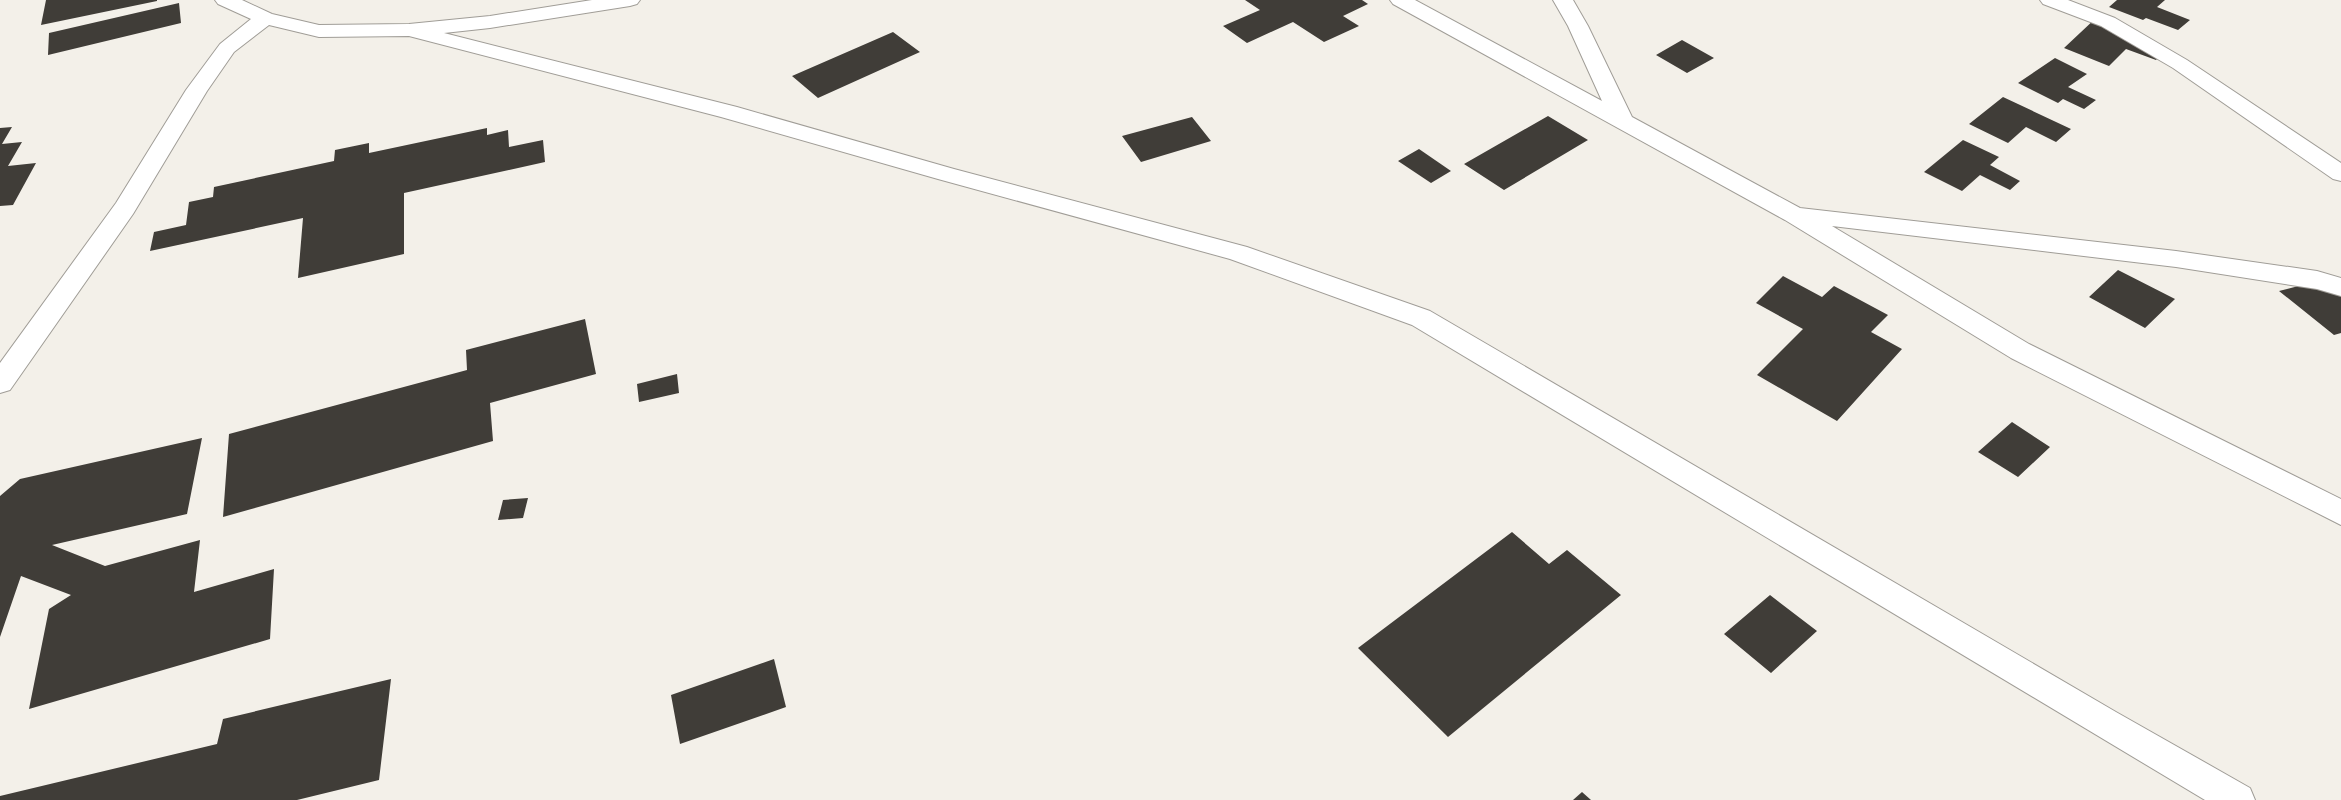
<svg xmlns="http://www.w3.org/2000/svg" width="2341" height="800" font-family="Manrope,sans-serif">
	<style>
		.building { fill: #403d38 }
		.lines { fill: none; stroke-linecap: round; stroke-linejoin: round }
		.service-casing { stroke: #a09d97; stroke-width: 2 }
		.service { fill: #fff; fill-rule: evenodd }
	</style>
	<rect width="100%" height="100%" fill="#f3f0e9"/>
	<path class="building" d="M46,0H157V1L41,25Z
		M1245,0H1362L1368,4L1343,16L1359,26L1324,42L1293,22L1247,43L1223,26L1260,10Z
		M2117,0H2165L2157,7L2190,20L2178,30L2146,18L2143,20L2109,7Z
		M179,3L181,23L48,55L49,33Z
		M2097,17L2164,52L2156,60L2126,49L2109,66L2064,48Z
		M893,32L920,52L818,98L792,76Z
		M1682,40L1714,58L1687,73L1656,55Z
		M2055,58L2087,74L2068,87L2096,100L2084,109L2063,99L2058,103L2018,83Z
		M2003,97L2071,129L2056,142L2026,127L2008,143L1969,124Z
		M1548,116L1588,140L1504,190L1464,164Z
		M1192,117L1211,141L1141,162L1122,136Z
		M12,127L2,144L22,142L8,166L36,163L13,205L0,206V128Z
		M487,128V135L508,130L509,147L543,140L545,162L404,193V254L298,278L303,218L150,251L154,232L186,225L189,202L213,197L214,187L334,161L335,150L369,143V153Z
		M1963,140L1999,157L1990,165L2020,181L2010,190L1980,175L1962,191L1924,172Z
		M1419,149L1451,171L1431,183L1398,161Z
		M2118,270L2175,299L2145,328L2089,297Z
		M1783,276L1822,297L1834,286L1888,315L1871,332L1902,349L1837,421L1757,375L1803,329L1756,303Z
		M2322,280L2341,295V333L2334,335L2279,291Z
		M585,319L596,374L490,403L493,441L223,517L229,434L467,370L466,350Z
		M677,374L679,393L639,402L637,384Z
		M2012,422L2050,447L2018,477L1978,452Z
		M202,438L187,514L52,545L105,566L200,540L194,592L274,569L270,639L29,709L49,609L71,595L21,576L0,637V496L20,479Z
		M528,498L523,518L498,520L503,500Z
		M1512,532L1549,564L1567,550L1621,595L1448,737L1358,648Z
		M1770,595L1817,631L1771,673L1724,634Z
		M774,659L786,707L680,744L671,695Z
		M391,679L379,780L297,800H0V796L217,744L223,719Z
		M1582,792L1591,800H1573Z"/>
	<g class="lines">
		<g class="service-casing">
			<path id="service" d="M215,0H242L272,14L319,25L409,24L490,16L592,0H640L637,4L630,6L490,28L444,33L737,107L954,169L1247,247L1430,311L2116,712L2250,788L2255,800H2205L1412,325L1230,259L938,179L721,117L409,36L319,37L269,25L234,52L207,91L133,214L10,390L0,393V363L116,203L186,90L220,44L251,19L218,4Z
				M1390,0H1415L1602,101L1568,26L1553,0H1573L1588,26L1632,117L1800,208L2176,251L2317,271L2341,278V296L2317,289L2176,267L1832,226L2029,344L2341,499V525L2011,358L1785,220L1393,4Z
				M2040,0H2068L2115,18L2187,60L2341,163V181L2333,179L2173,68L2101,26L2043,4Z"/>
		</g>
		<use href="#service" class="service"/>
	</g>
</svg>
